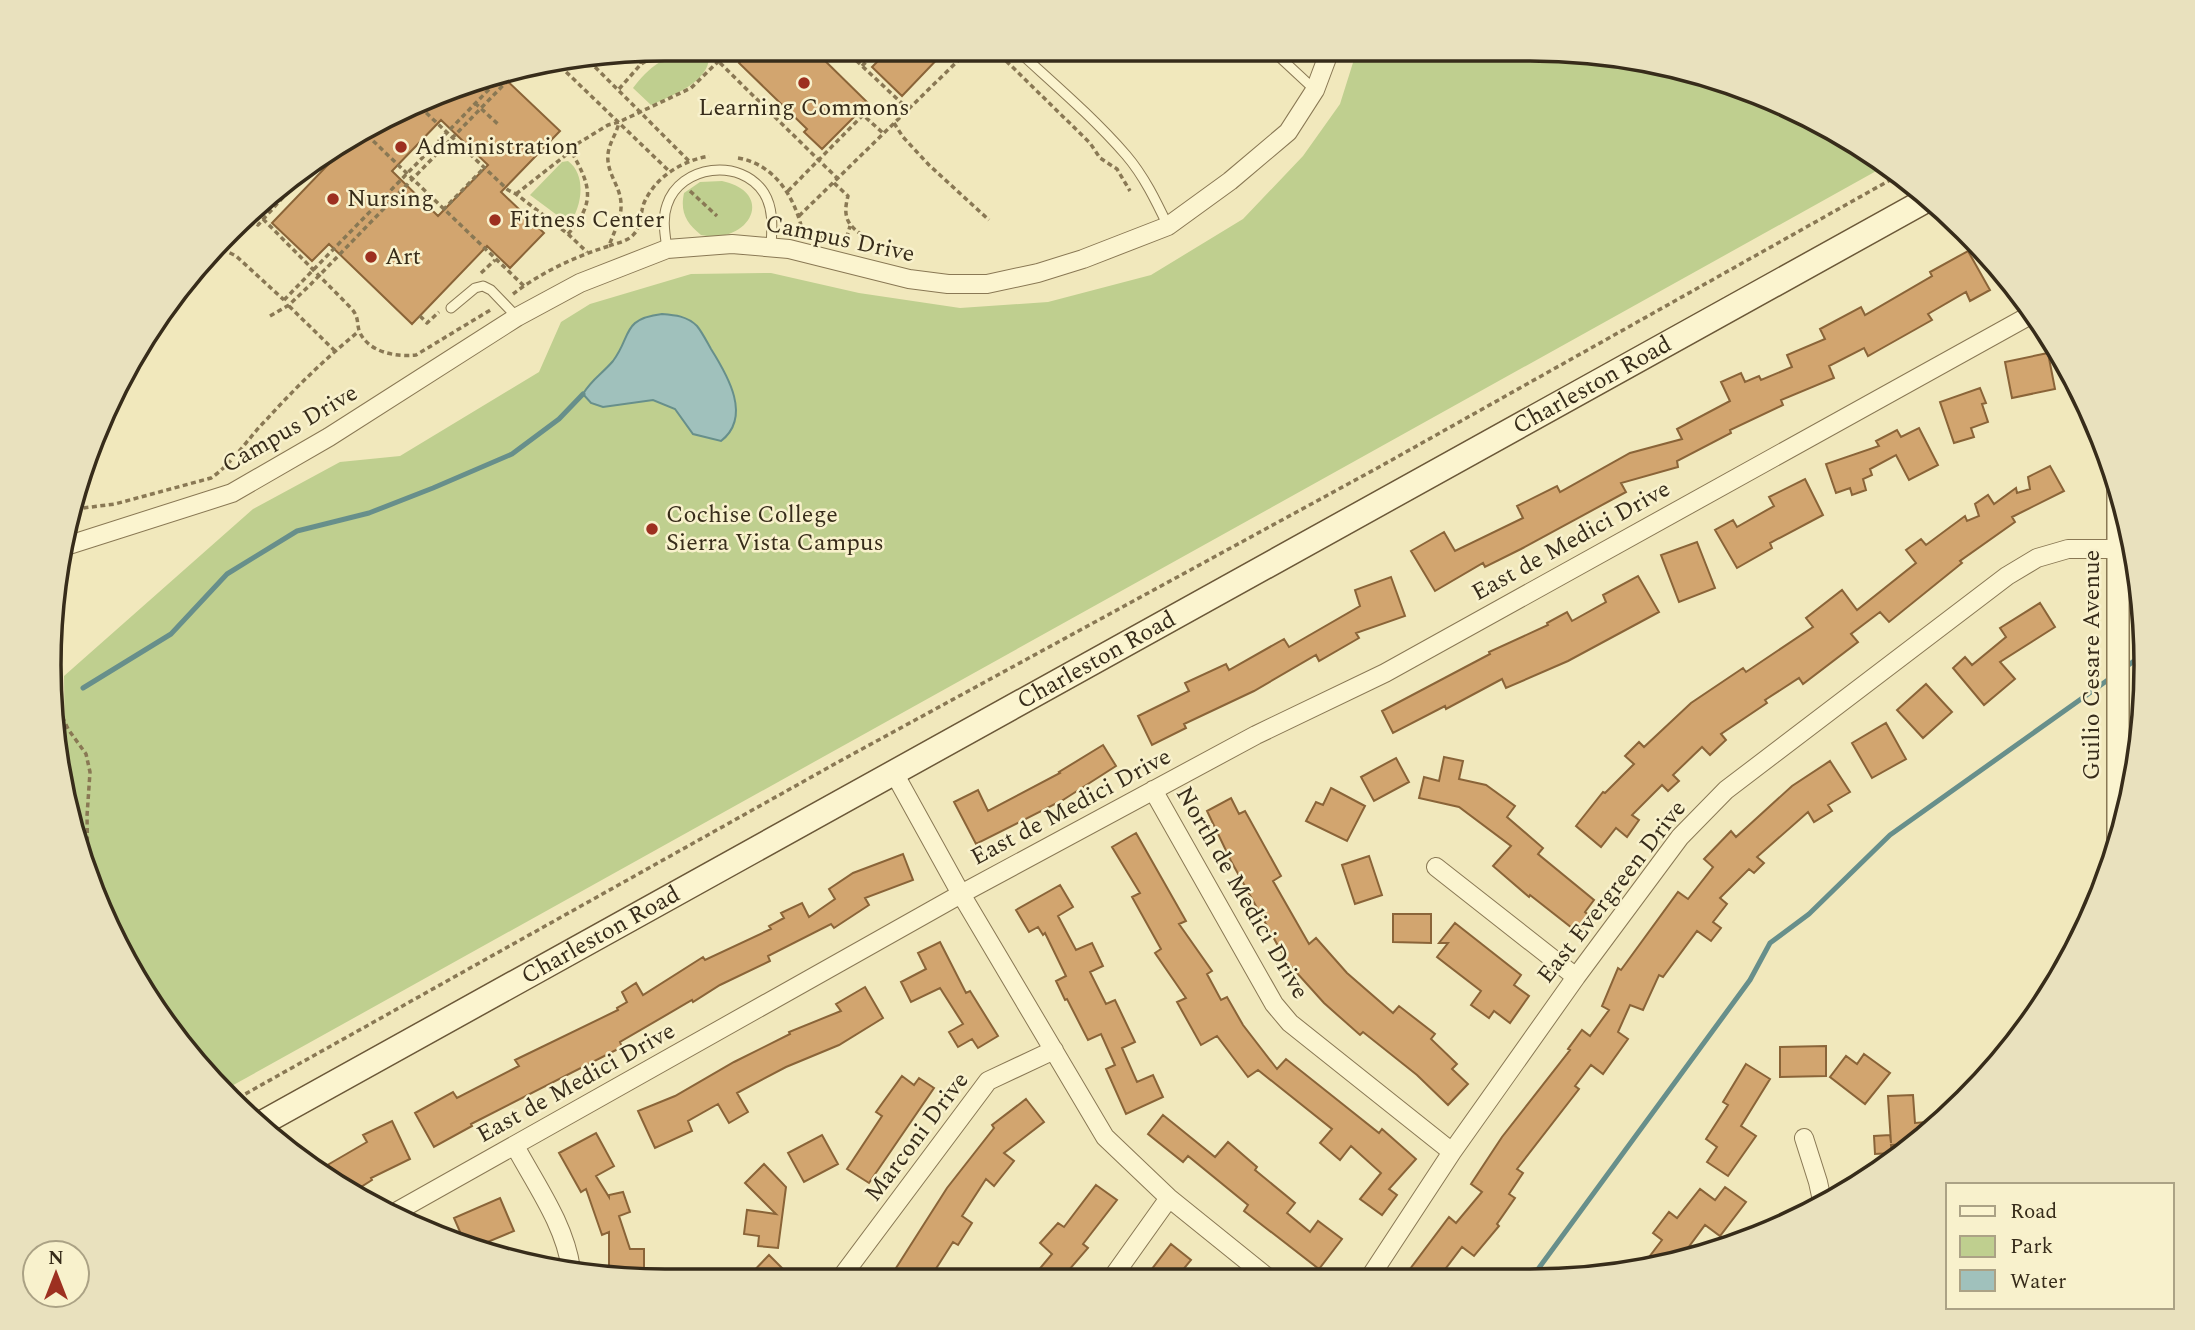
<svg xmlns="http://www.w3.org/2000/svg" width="2195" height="1330" font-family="Spectral,serif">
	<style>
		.green { fill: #bfcf8f }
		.water { fill: #a0c1bc; stroke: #678f8b; stroke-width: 2 }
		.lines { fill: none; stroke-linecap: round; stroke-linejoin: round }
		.stream { stroke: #678f8b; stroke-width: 5 }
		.building { fill: #d2a56f; stroke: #8a6438; stroke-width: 2; fill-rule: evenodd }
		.service-casing { stroke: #897854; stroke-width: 11 }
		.minor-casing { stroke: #897854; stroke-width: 20 }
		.tertiary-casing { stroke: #897854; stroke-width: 24 }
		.secondary-casing { stroke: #6b5838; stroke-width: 27 }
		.path { stroke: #897854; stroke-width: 3.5; stroke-dasharray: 5 3.5; stroke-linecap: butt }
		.service { stroke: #fbf4cf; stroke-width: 9 }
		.minor { stroke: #fbf4cf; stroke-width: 18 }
		.tertiary { stroke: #fbf4cf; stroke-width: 21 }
		.secondary { stroke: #fbf4cf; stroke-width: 24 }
		.poi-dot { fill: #9d3020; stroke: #f8f1cc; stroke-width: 2.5 }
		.labels { text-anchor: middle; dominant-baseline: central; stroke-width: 5; stroke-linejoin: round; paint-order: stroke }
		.poi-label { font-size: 24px; fill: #372c1a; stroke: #f8f1cc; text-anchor: start }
		.street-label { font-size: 24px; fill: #372c1a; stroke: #f8f1cc }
		.rim { fill: none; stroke: #372c1a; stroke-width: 3.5 }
	</style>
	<rect width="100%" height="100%" fill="#f1e8bc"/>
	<path class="green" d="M1357,50H1571L1728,82L1873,153L1887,165L228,1088L176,1040L82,863L65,762L64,676L253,509L340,462L400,456L539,372L561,322L590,304L691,274L771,273L859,293L960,308L1048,302L1151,275L1243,219L1303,156L1340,104Z
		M692,51L704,52L709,56C710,82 671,96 651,105L633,88C649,67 666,54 692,51Z
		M568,161C587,175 582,207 569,224L530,195L562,162Z
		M722,181C777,193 749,245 701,235C686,223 680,212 684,193L700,182Z"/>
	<path class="water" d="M662,314C675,315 687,316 697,326C702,332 707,342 711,349C728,376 752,417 721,441L693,434L675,409L653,400L603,407L591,403L583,394C591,380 603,373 613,361C632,336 621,319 662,314Z"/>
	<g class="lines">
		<path class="stream" d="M2123,669L2145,653
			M83,688L171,634L227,574L297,531L369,513L433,488L512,454L559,419L583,394
			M1533,1276L1750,980L1770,943L1809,914L1890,835L2112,677"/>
	</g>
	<path class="building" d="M752,49H813L868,103L822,149L804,132L807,129L739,63Z
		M890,49H947L902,96L872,67Z
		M502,76L560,131L501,192L544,233L510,268L487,246L412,324L329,244L312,261L272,223L344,148L467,82ZM441,120L488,165L438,216L392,171Z
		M1968,251L1990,290L1970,301L1966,292L1928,314L1932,320L1877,351L1868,356L1864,348L1829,366L1834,378L1781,400L1783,405L1730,430L1731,433L1677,461L1678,467L1621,483L1626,492L1521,549L1485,567L1483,563L1435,591L1411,551L1444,532L1455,551L1523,518L1517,506L1557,486L1560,492L1630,453L1682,439L1677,429L1730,401L1721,382L1741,373L1745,382L1759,376L1761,380L1792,367L1787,355L1825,339L1820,329L1861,307L1865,315L1932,276L1930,272Z
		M2048,353L2055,389L2012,398L2005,362Z
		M1980,388L1986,403L1982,404L1988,422L1971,428L1974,437L1954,443L1940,402Z
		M1919,428L1938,465L1909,480L1896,455L1870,469L1872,475L1863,479L1866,490L1852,495L1850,488L1836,493L1826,464L1879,446L1876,441L1897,430L1901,437Z
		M2050,466L2064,491L2012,517L2015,522L1960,561L1962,563L1889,622L1880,612L1851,634L1858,642L1803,684L1799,678L1765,700L1767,703L1721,734L1726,740L1710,755L1702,747L1673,775L1679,781L1668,791L1662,785L1632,815L1639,820L1627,837L1616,828L1601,847L1576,826L1603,792L1605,793L1634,764L1625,756L1639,742L1644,747L1691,703L1743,668L1746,672L1813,627L1806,618L1842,590L1857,610L1916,563L1906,550L1921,539L1926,545L1965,516L1967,521L1979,516L1975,504L1988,495L1994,504L2016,488L2017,493L2030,489L2028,477Z
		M1805,479L1823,515L1770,543L1772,548L1737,568L1715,530L1733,520L1737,527L1774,506L1769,497Z
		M1697,542L1715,588L1679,602L1661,555Z
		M1638,576L1659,612L1568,661L1506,688L1502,679L1446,709L1445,706L1393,733L1382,711L1490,654L1489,652L1548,625L1547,623L1567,612L1572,621L1606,602L1603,595Z
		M1391,577L1405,616L1356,633L1359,638L1319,661L1316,655L1254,691L1184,724L1186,728L1152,745L1138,716L1189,691L1185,683L1226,664L1229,670L1284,639L1289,647L1360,606L1355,590Z
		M2040,603L2055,627L2000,662L2015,679L1984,705L1953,668L1965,657L1972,665L2006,637L2000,628Z
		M1926,684L1952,712L1923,738L1897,710Z
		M1886,723L1906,759L1872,778L1852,743Z
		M1103,745L1116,766L1063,800L976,844L954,802L978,790L988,811L1060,773L1059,772Z
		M1444,757L1463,761L1459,779L1486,785L1515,806L1507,817L1543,848L1538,854L1594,900L1585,912L1593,919L1581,935L1530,895L1529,897L1493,866L1511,846L1459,807L1419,798L1424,777L1439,781Z
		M1396,758L1409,782L1374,801L1361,777Z
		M1830,761L1850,792L1828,805L1832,811L1814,822L1808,812L1757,857L1764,863L1754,873L1749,869L1720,898L1727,904L1713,922L1721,928L1711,941L1697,931L1663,977L1659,975L1643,1010L1630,1005L1618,1032L1628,1039L1603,1074L1591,1065L1575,1086L1579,1089L1517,1169L1523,1173L1509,1194L1515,1198L1497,1224L1499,1226L1474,1256L1462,1247L1440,1276L1404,1277L1449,1217L1456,1223L1482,1192L1471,1184L1502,1137L1570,1050L1568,1049L1582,1030L1590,1036L1609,1010L1602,1006L1618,968L1621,970L1678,892L1688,899L1713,867L1704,859L1731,831L1736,837L1792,786Z
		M1331,788L1365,806L1347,841L1306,821L1316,802L1323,805Z
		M1231,798L1239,814L1245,811L1281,876L1273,881L1309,944L1316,938L1347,973L1393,1013L1399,1006L1435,1034L1431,1039L1457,1064L1452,1069L1468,1084L1448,1105L1417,1075L1363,1032L1360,1035L1324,1003L1287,962L1231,861L1207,811Z
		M1136,833L1186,921L1179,924L1212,971L1207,974L1221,1000L1227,997L1243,1025L1277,1069L1286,1059L1379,1133L1382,1129L1416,1159L1389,1189L1397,1195L1382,1215L1360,1199L1381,1173L1351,1146L1340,1160L1320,1143L1332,1129L1258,1070L1248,1077L1217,1036L1201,1045L1177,1002L1186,998L1155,953L1161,949L1132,897L1140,893L1112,847Z
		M903,854L913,880L865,898L869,905L834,928L831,924L768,956L770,961L720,985L693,1002L692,1000L620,1042L622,1047L471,1124L472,1126L434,1147L415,1113L453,1092L457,1098L519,1066L515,1060L618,1010L617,1008L627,1002L622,992L636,983L643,995L703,957L705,960L771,929L769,926L784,918L781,913L802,903L809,917L835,899L829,889L853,873Z
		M1369,856L1382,895L1355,904L1342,865Z
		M1060,885L1073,907L1058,916L1076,950L1092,943L1103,966L1090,972L1106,1004L1115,1000L1135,1042L1122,1048L1137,1082L1153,1075L1163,1097L1126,1114L1106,1069L1115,1065L1101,1034L1088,1040L1067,999L1065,1000L1056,981L1066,976L1045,933L1043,935L1038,927L1029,932L1016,910Z
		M1393,914H1431V943L1393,942Z
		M1455,923L1521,975L1514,985L1529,996L1510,1023L1494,1011L1489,1018L1471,1005L1481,991L1437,957L1448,943H1439Z
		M940,942L966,993L970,991L998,1036L978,1048L972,1039L958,1047L949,1032L963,1024L940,988L911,1002L901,982L926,969L918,953Z
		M865,987L883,1018L839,1045L786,1067L737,1093L748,1112L729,1123L718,1104L688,1121L692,1131L655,1148L638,1111L675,1096L734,1062L790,1034L789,1032L841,1011L836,1004Z
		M1826,1046V1076L1780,1077V1047Z
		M1864,1054L1890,1073L1865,1104L1830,1077L1846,1056L1857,1064Z
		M1746,1064L1770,1079L1741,1126L1756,1136L1728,1176L1707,1162L1717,1147L1706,1139L1728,1105L1723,1102Z
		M902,1076L914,1085L919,1078L934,1088L869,1183L847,1169L882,1116L876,1112Z
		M1913,1095L1915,1123L1939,1121L1909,1144L1891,1145L1892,1153L1875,1154L1874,1136L1890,1135L1891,1143L1888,1096Z
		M1026,1099L1044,1122L1004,1153L1014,1161L994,1186L986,1179L962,1216L972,1223L958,1245L953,1242L930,1278L889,1279L947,1188L994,1128L992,1125Z
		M1163,1115L1215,1157L1228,1142L1257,1167L1255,1170L1295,1203L1287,1213L1310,1232L1318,1221L1342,1239L1319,1269L1244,1211L1248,1205L1188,1156L1183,1162L1148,1134Z
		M392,1121L410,1159L371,1178L372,1180L353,1192L333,1182L324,1167L367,1142L363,1135Z
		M596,1133L614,1166L596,1176L609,1197V1195L623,1192L630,1212L619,1216L630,1249H644V1280H624L609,1277V1232L602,1235L586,1189L581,1192L559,1153Z
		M822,1135L838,1164L804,1182L788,1153Z
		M764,1164L786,1187L778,1248L758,1246L759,1236L744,1234L747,1210L776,1214L745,1183Z
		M1096,1185L1117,1200L1083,1244L1088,1248L1062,1278H1032L1052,1254L1040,1243L1058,1223L1064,1227Z
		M1725,1187L1746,1202L1720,1236L1705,1225L1679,1260L1640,1269L1662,1240L1653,1233L1669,1212L1677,1218L1700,1189L1715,1200Z
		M500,1198L514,1231L471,1249L467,1248L454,1218Z
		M1171,1244L1191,1260L1177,1277L1145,1278Z
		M769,1255L793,1279H746Z"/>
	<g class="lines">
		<g class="service-casing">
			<path id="service" d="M1017,50C1054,84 1093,117 1126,155C1144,176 1156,201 1168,226
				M1272,50L1315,90
				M667,249C665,234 662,219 667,205C680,165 741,157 764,193C774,209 772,229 771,247
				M451,308L475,288L483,286L491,290L517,317"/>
		</g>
		<g class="minor-casing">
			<path id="minor" d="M69,545L232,493L329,437L517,317L580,283L667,249L732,244L789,249L909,279L948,284H987L1038,273L1083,259L1168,226L1230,181L1288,132L1315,90L1330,50
				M893,771L961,894L1105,1137L1169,1198L1267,1277
				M1153,790L1274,1004L1290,1023L1452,1152
				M1436,867L1576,977
				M1804,1138L1818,1182L1823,1205
				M515,1146C536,1185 565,1225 571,1269
				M394,1213L961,894L1256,735L1385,673L2034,313
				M1370,1277L1452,1152L1576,977L1680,837L1726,790L2007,576L2037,558L2068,549H2118
				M1112,1278L1169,1198
				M840,1279L988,1081L1054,1050"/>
		</g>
		<g class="tertiary-casing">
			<path id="tertiary" d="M2118,838V492"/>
		</g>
		<g class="secondary-casing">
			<g id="secondary">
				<path id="s1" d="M264,1122L1928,199"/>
			</g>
		</g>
		<path class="path" d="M710,49L719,62L838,179
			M844,49L909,110
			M994,49L1090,143L1100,158L1117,169L1130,191
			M589,61L689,161
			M641,64L642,53
			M560,66L669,171
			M862,66L879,49
			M619,89L641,64L669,49
			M475,103L500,126
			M420,107L508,190L516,194L568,234L587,252
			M894,123L903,137L929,165L989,220
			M367,135L524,286
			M738,158C774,164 794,196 802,229L806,233L845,243L850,226
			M834,183L848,196C843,215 846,224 862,235
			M690,191L717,216
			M788,191L863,115L883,133
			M516,194L571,151
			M443,210L483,169
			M799,216L970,49
			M251,218L258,225L314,163
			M263,219L351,308C360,318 356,324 360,333C370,353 397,357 416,355L492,309
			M568,234C596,202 591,186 571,151L572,147L608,125L619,122L691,88L731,49
			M609,246C617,243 629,241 634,234C642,226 640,213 644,203C656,176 682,161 709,156
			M222,249L236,256L284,300
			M481,273L495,260
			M513,294C540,273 576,256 609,246C614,231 622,219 621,203C620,185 606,173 608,154C609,143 617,133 619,122
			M284,300L502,76
			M289,306L335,351
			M270,316L289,305L311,284L514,74
			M420,316L427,323L439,312
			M75,509L115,504L211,478C233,463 248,438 267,419C295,388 326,358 358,332
			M52,650L54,690L59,710L68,729L86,754L90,772L87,816L88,875
			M238,1098L840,761L1381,466L1899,175"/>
		<use href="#service" class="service"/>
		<use href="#minor" class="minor"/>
		<use href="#tertiary" class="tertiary"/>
		<use href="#secondary" class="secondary"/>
	</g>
	<g class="poi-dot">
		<circle cx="804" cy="83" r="7"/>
		<circle cx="401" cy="147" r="7"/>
		<circle cx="333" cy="199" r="7"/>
		<circle cx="495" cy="220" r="7"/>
		<circle cx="371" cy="257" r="7"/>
		<circle cx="652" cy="529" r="7"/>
	</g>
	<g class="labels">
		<g class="poi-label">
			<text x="804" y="108" text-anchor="middle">Learning Commons</text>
			<text x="415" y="147">Administration</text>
			<text x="347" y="199">Nursing</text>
			<text x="509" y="220">Fitness Center</text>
			<text x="385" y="257">Art</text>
			<text x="666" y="515">Cochise College<tspan x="666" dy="28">Sierra Vista Campus</tspan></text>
		</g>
		<g class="street-label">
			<text transform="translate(840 239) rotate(12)">Campus Drive</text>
			<text stroke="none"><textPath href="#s1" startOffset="1519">Charleston Road</textPath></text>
			<text transform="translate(290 429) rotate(-30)">Campus Drive</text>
			<text transform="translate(1571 541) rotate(-29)">East de Medici Drive</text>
			<text stroke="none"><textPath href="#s1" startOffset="952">Charleston Road</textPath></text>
			<text transform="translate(2092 665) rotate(-90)">Guilio Cesare Avenue</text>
			<text transform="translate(1071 807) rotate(-28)">East de Medici Drive</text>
			<text transform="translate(1612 892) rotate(-52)">East Evergreen Drive</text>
			<text transform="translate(1242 893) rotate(60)">North de Medici Drive</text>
			<text stroke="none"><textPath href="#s1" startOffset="385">Charleston Road</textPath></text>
			<text transform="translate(576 1083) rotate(-29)">East de Medici Drive</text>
			<text transform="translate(917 1137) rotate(-53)">Marconi Drive</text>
		</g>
	</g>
	<path d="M0 0H2195V1330H0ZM665 61H1530A604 604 0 0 1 2134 665V665A604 604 0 0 1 1530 1269H665A604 604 0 0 1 61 665V665A604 604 0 0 1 665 61Z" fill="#e9e1be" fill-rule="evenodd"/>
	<path class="rim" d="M665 61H1530A604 604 0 0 1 2134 665V665A604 604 0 0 1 1530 1269H665A604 604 0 0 1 61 665V665A604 604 0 0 1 665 61Z"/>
	<rect x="1946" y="1183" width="228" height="126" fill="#f8f1cc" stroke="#aba285" stroke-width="2"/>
	<rect x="1960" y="1206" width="35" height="10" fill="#fbf4cf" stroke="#aba285" stroke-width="2"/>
	<text x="2010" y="1218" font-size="21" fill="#372c1a">Road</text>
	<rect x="1960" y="1236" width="35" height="21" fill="#bfcf8f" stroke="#aba285" stroke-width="2"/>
	<text x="2010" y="1253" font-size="21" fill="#372c1a">Park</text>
	<rect x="1960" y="1270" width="35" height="21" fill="#a0c1bc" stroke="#aba285" stroke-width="2"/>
	<text x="2010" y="1288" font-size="21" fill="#372c1a">Water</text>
	<g transform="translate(56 1274)"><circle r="33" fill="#f8f1cc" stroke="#aba285" stroke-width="2"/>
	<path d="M0-5L12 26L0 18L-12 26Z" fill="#9d3020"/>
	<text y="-10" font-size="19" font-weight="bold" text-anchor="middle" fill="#372c1a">N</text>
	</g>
</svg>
